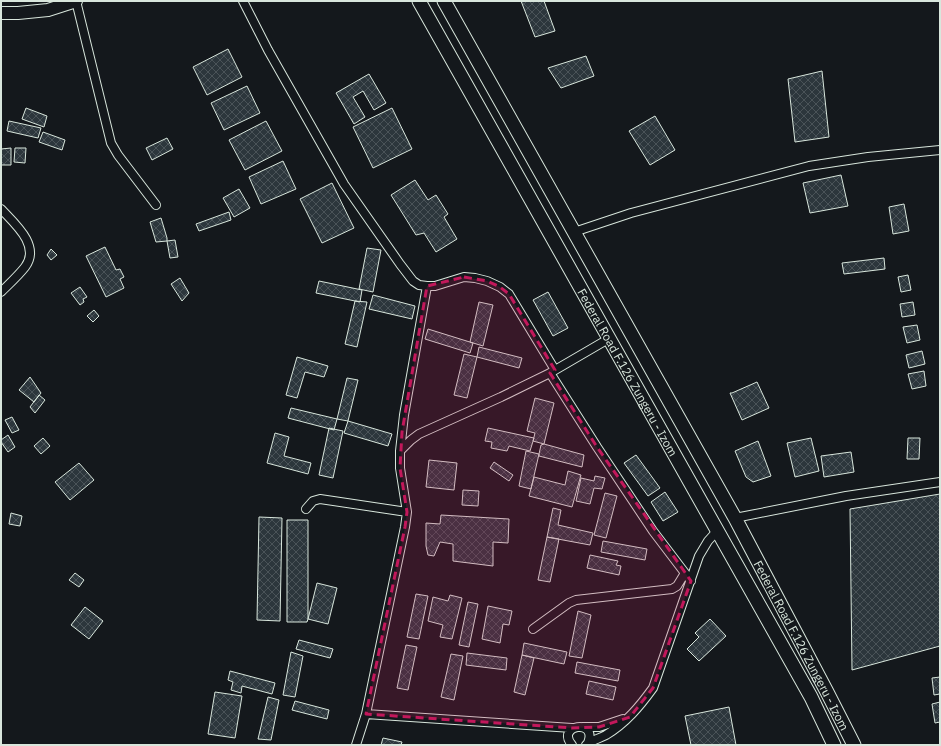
<svg xmlns="http://www.w3.org/2000/svg" width="941" height="746" font-family="'IBM Plex Sans',sans-serif">
	<style>
		.building { fill: url(#building-cross-hatch); stroke: #d8e6dc }
		.lines { fill: none; stroke-linecap: round; stroke-linejoin: round }
		.street-casing { stroke: #d8e6dc; stroke-width: 10 }
		.secondary-casing { stroke: #d8e6dc; stroke-width: 14 }
		.primary-casing { stroke: #d8e6dc; stroke-width: 15 }
		.street { stroke: #14181c; stroke-width: 8 }
		.secondary { stroke: #14181c; stroke-width: 12 }
		.primary { stroke: #14181c; stroke-width: 13 }
		.marked { fill: #c2185b; fill-opacity: 0.2; stroke: #c2185b; stroke-width: 3; stroke-dasharray: 8 5; stroke-linejoin: round }
		.labels { text-anchor: middle; dominant-baseline: central; stroke-width: 3; stroke-linejoin: round; paint-order: stroke }
		.street-label { font-size: 12px; fill: #d8e6dc; stroke: #14181c }
	</style>
	<defs>
		<pattern id="building-cross-hatch" width="8" height="8" patternUnits="userSpaceOnUse"><rect width="8" height="8" fill="#2c363c"/><path d="M0 0l8 8M0 8l8-8" fill="none" stroke="#4a5358"/></pattern>
	</defs>
	<rect width="100%" height="100%" fill="#14181c"/>
	<path class="building" d="M521,1H544L555,31L535,37Z
		M228,49L242,77L207,95L193,67Z
		M586,56L594,76L561,88L548,68Z
		M822,71L829,137L795,142L788,79Z
		M369,74L386,103L374,110L363,91L353,97L365,117L354,124L336,93Z
		M247,86L260,113L224,130L211,103Z
		M26,108L47,116L44,127L22,119Z
		M392,108L412,149L373,168L353,127Z
		M655,116L675,150L650,165L629,131Z
		M9,121L41,128L38,138L7,131Z
		M266,121L282,151L245,170L229,140Z
		M43,132L65,140L62,150L39,142Z
		M167,138L173,149L152,160L146,148Z
		M11,148V165H1V149Z
		M15,148H26L25,163L14,162Z
		M283,161L296,189L261,204L249,177Z
		M841,175L848,206L810,213L803,183Z
		M415,180L428,200L436,195L448,214L444,217L457,239L436,252L424,233L416,235L391,195Z
		M332,183L354,228L322,243L300,199Z
		M239,189L250,208L234,217L223,198Z
		M904,204L909,231L893,234L889,207Z
		M229,212L231,220L199,231L196,224Z
		M161,218L167,238V241L156,242L150,222Z
		M175,240L178,257L170,258L167,241Z
		M105,247L116,270L120,269L124,277L120,279L124,288L106,297L86,256Z
		M367,248L381,250L373,292L359,289Z
		M51,249L57,255L51,260L47,255Z
		M884,258L885,269L844,274L842,263Z
		M908,275L911,290L901,292L898,277Z
		M180,278L189,293L182,301L171,284Z
		M319,281L362,290L360,302L316,293Z
		M80,287L87,297L83,299L84,302L80,305L71,293Z
		M548,292L568,328L553,336L533,300Z
		M373,295L415,306L412,319L369,309Z
		M355,301L367,302L357,347L345,344Z
		M479,302L493,305L483,346L470,342Z
		M913,302L915,315L902,317L900,304Z
		M94,310L99,316L93,322L87,316Z
		M917,325L920,340L907,343L903,327Z
		M428,329L473,343L470,353L425,339Z
		M479,347L522,358L519,368L477,357Z
		M922,351L925,364L909,368L906,355Z
		M464,354L477,357L467,398L454,395Z
		M297,357L328,366L324,377L305,372L297,398L286,395Z
		M924,371L926,386L912,389L908,374Z
		M30,377L41,393L34,402L19,390Z
		M347,378L358,380L348,421L337,419Z
		M757,382L769,408L742,420L730,393H732Z
		M39,395L45,400L35,413L30,407Z
		M535,398L554,403L544,444L533,441L535,433L527,431Z
		M291,408L337,419L334,430L288,418Z
		M12,417L19,430L12,433L5,420Z
		M348,421L392,434L388,446L344,433Z
		M329,428L343,431L333,478L319,475Z
		M488,428L534,438L530,451L509,446L507,451L491,448L492,442L485,441Z
		M275,433L289,437L284,456L311,463L308,474L267,463Z
		M8,435L15,447L8,452L1,442V440Z
		M43,438L50,446L41,454L34,446Z
		M811,438L819,471L795,477L787,443Z
		M908,438H920L919,459H907Z
		M758,441L771,476L753,482L746,477L735,451Z
		M544,444L584,455L582,467L539,456V454L541,445Z
		M526,451L539,454L531,489L519,486Z
		M851,452L854,472L824,477L821,456Z
		M636,455L660,488L648,496L624,463Z
		M429,460L457,463L454,490L426,487Z
		M494,462L513,475L509,481L490,468Z
		M79,463L94,480L70,500L55,482Z
		M568,471L581,475L572,507L529,496L534,477L565,485Z
		M595,476L605,478L602,489L594,488L590,504L576,501L581,478L594,481Z
		M463,490L479,491L478,506L462,505Z
		M665,492L678,512L663,521L651,502Z
		M605,493L617,496L606,538L594,535Z
		M940,494V646L852,670L850,509Z
		M553,508L561,510L558,525L593,533L590,545L547,537Z
		M11,513L22,516L20,526L9,524Z
		M441,515L509,519L508,543L493,542V566L453,561V544L440,542L434,556L428,555L426,546V523L440,524Z
		M259,517L282,518L280,621L257,620Z
		M287,520H308V619L307,622H287Z
		M547,537L559,539L550,582L538,580Z
		M603,541L647,549L645,560L601,552Z
		M590,555L618,561L616,565L621,566L619,575L587,568Z
		M75,573L84,580L79,587L69,580Z
		M317,583L337,588L328,624L308,619Z
		M416,594L428,596L419,639L407,637Z
		M450,595L462,598L452,639L440,637L443,625L428,621L433,597L448,601Z
		M468,602L478,604L469,647L459,645Z
		M488,606L512,611L509,625L503,624L500,643L482,639Z
		M85,607L103,621L89,639L71,625Z
		M578,611L591,615L582,658L569,656Z
		M710,619L726,636L699,661L687,649L699,637L695,633Z
		M299,640L333,649L330,658L296,649Z
		M524,643L567,652L564,664L522,655Z
		M406,645L417,647L408,690L397,688Z
		M291,652L303,656L295,697L283,695Z
		M467,653L507,658L506,670L466,665Z
		M451,654L463,656L454,700L441,697Z
		M522,655L534,658L525,695L514,692Z
		M577,662L620,670L618,681L575,673Z
		M230,671L275,683L272,694L242,686L241,693L231,690L233,682L228,680Z
		M940,677V694L934,695L932,678Z
		M589,681L616,687L613,700L586,694Z
		M215,692L242,696L235,738L208,734Z
		M268,697L279,700L271,740L258,739Z
		M295,701L329,710L327,719L292,710Z
		M940,702V722L935,723L932,704Z
		M729,707L736,745H691L685,716Z
		M383,738L402,742L401,745H381Z"/>
	<g class="lines">
		<g class="street-casing">
			<path id="street" d="M76,1L111,143L118,155L156,205
				M243,1L268,50L344,184L400,264L413,281L419,285L427,286H435L464,277L475,278L487,281L500,287L509,294L555,370
				M1,209C15,224 41,246 25,267C18,276 9,284 1,292
				M574,232L631,213L809,166L868,157L940,150
				M550,373L597,447L653,531L691,581
				M400,451L404,415L427,286
				M306,509L313,501L320,499L407,512
				M735,518L846,496L940,482
				M533,629L569,603L576,600L672,589L677,586L685,573
				M366,714L572,728
				M583,727H599L623,719
				M356,745L366,714L405,527L407,512L400,468V451L411,440L419,434L501,397L550,373L610,338
				M572,745C555,725 598,718 588,743
				M586,745L588,743C594,740 600,738 606,735C626,723 640,706 653,688L699,556L708,541L717,531"/>
		</g>
		<g class="secondary-casing">
			<path id="secondary" d="M1,13H18L48,10L76,1"/>
		</g>
		<g class="primary-casing">
			<g id="primary">
				<path id="s1" d="M419,1L811,697L834,745"/>
				<path id="s2" d="M444,1L735,518L827,692L854,745"/>
			</g>
		</g>
		<use href="#street" class="street"/>
		<use href="#secondary" class="secondary"/>
		<use href="#primary" class="primary"/>
	</g>
	<path class="marked" d="M464,277L487,281L500,287L509,294L555,370L550,373L597,447L691,581L653,688L630,717L599,727L572,728L366,714L405,527L407,512L400,468L402,432L427,286Z"/>
	<g class="labels">
		<g class="street-label">
			<text stroke="none"><textPath href="#s1" startOffset="426">Federal Road F.126 Zungeru - Izom</textPath></text>
			<text stroke="none"><textPath href="#s2" startOffset="737">Federal Road F.126 Zungeru - Izom</textPath></text>
		</g>
	</g>
	<rect width="941" height="746" fill="none" stroke="#d8e6dc" stroke-width="4"/>
</svg>
